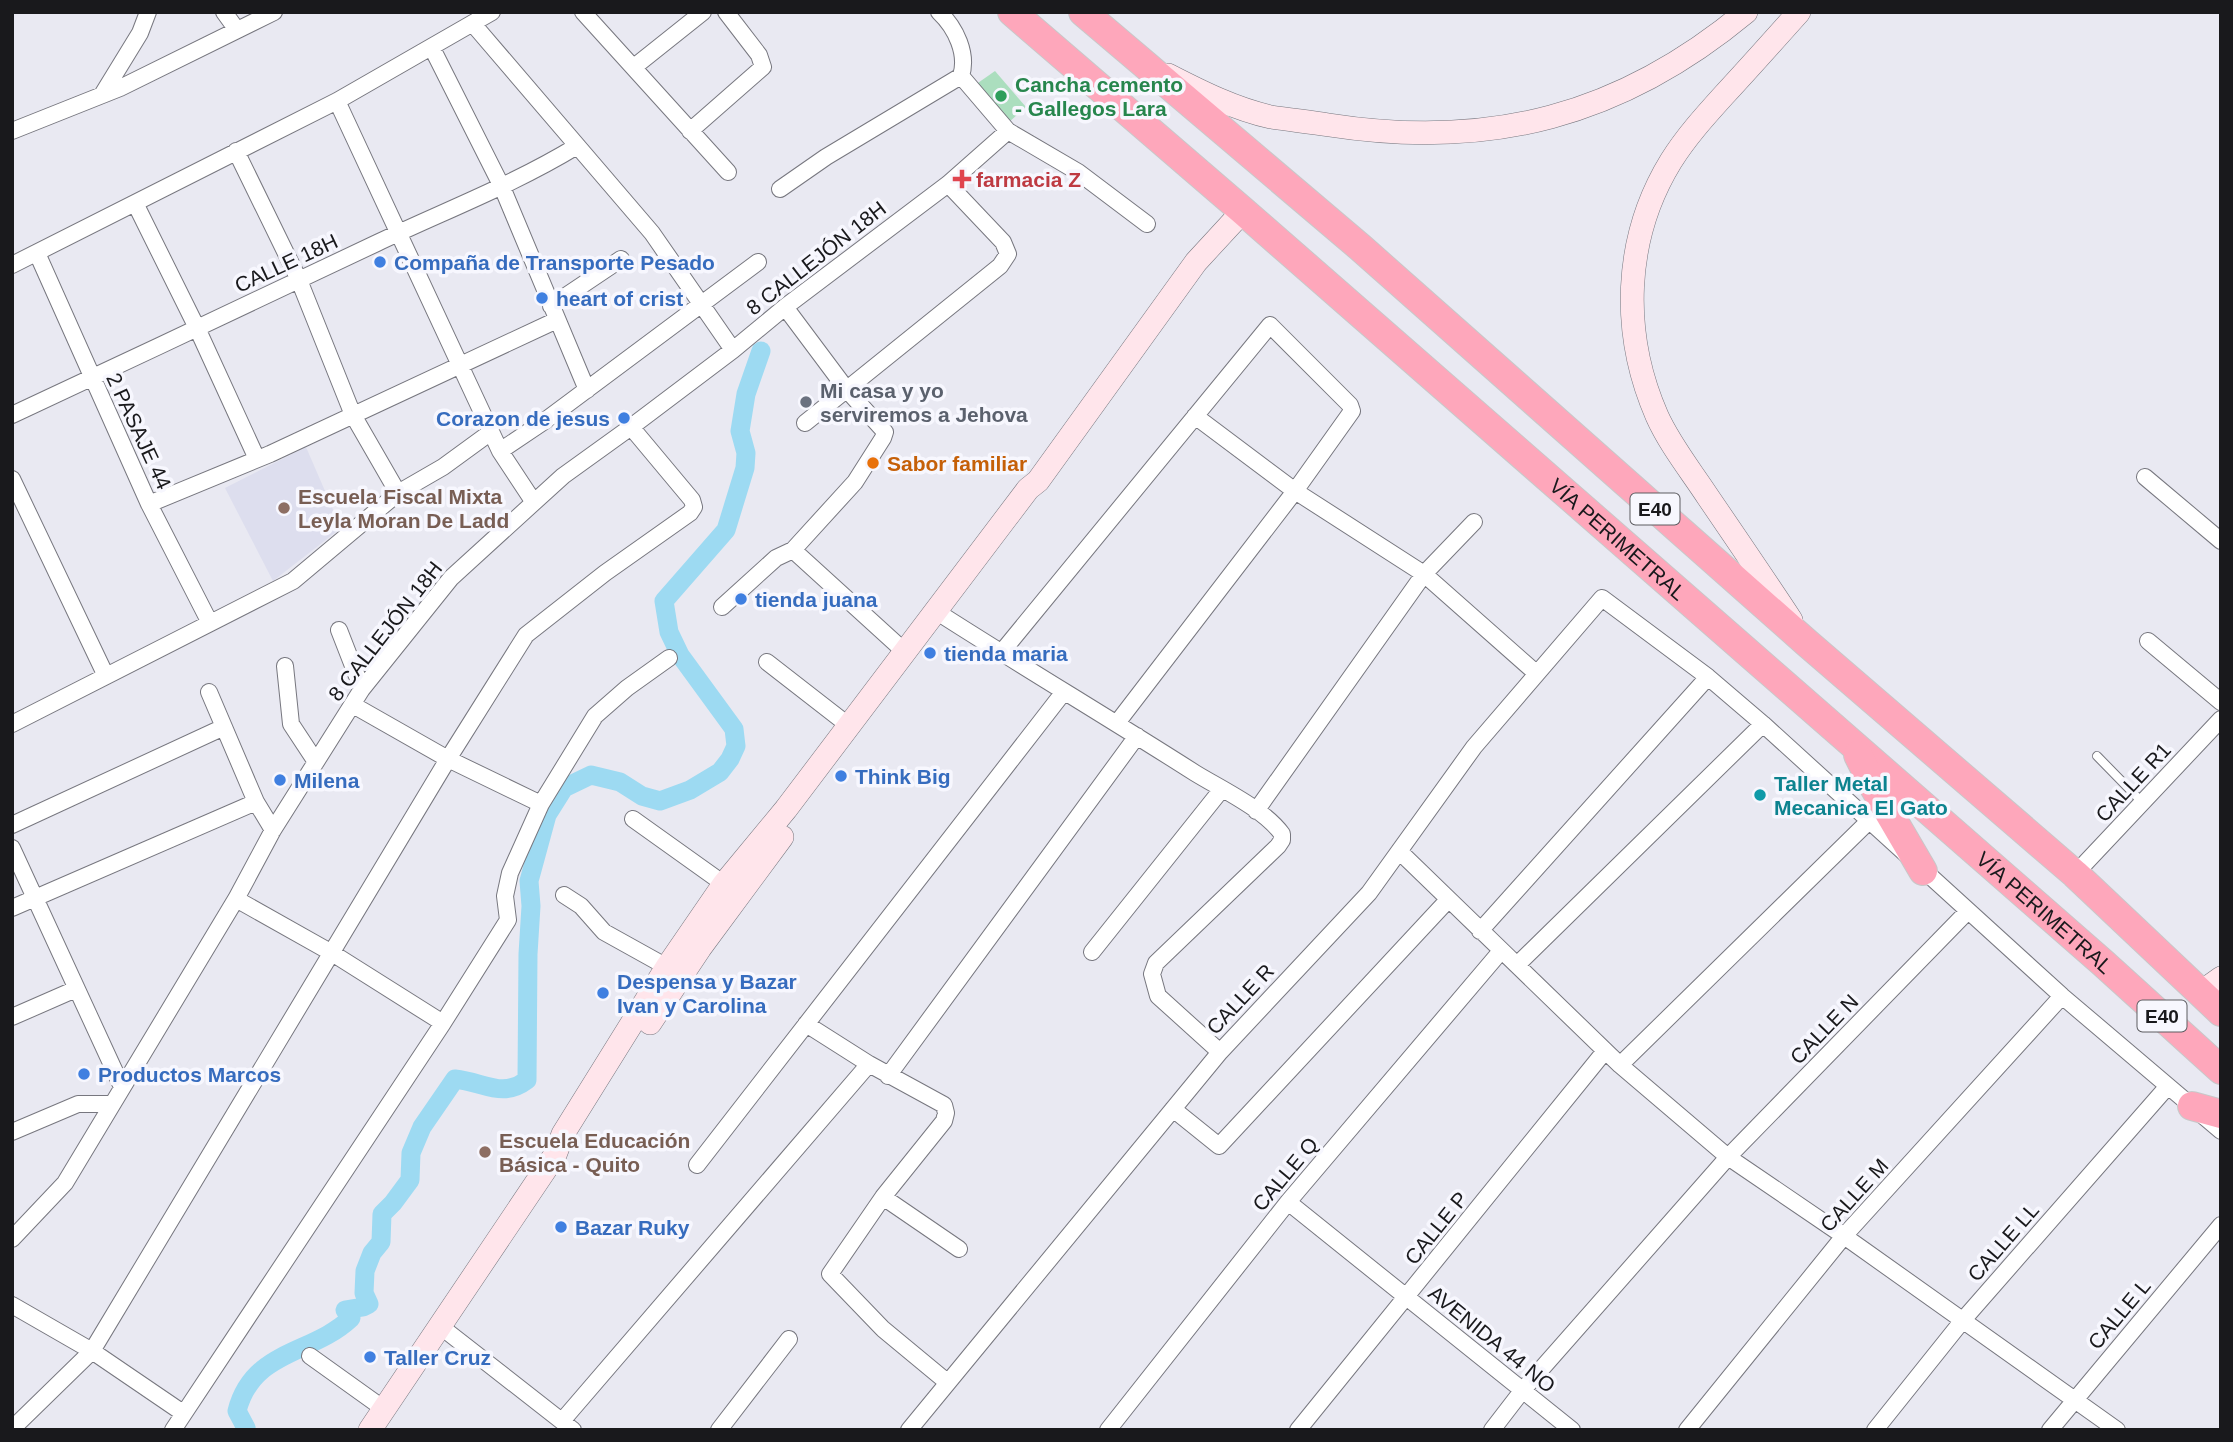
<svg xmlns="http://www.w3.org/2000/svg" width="2233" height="1442" font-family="Helvetica,sans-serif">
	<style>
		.built { fill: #dddeee }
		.green { fill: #abdebe }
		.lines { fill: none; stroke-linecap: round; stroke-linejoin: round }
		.canal { stroke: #9ddaf2; stroke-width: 19 }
		.lane-casing { stroke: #77777f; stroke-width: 10 }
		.street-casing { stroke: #77777f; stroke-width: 18 }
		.secondary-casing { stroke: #77777f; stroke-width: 24 }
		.highway-casing { stroke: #c8c8c9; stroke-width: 30 }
		.lane { stroke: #fff; stroke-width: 8 }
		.street { stroke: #fff; stroke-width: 16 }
		.secondary { stroke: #ffe5eb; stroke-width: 23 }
		.highway { stroke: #fea7bb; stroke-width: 28 }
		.leisure-dot { fill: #2e9e5b; stroke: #f7f7fe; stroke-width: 2.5 }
		.health-dot { fill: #e0444e; stroke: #f7f7fe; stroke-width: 2.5 }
		.shop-dot { fill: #3f7fe0; stroke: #f7f7fe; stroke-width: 2.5 }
		.worship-dot { fill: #6b7280; stroke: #f7f7fe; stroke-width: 2.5 }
		.food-dot { fill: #e8710a; stroke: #f7f7fe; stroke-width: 2.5 }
		.education-dot { fill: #8d6e63; stroke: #f7f7fe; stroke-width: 2.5 }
		.culture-dot { fill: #0f9aa8; stroke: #f7f7fe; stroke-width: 2.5 }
		.labels { text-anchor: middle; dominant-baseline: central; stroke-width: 7; stroke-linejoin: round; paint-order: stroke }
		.shield { fill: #f7f7fe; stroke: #5c5c60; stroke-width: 2 }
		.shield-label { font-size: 19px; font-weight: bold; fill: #19191c }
		.leisure-label { font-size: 21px; font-weight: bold; fill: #27864d; stroke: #f7f7fe; text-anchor: start }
		.health-label { font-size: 21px; font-weight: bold; fill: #be3a42; stroke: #f7f7fe; text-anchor: start }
		.street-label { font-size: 21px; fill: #19191c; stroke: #f7f7fe }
		.shop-label { font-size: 21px; font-weight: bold; fill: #366cbe; stroke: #f7f7fe; text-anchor: start }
		.worship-label { font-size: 21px; font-weight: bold; fill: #5b616d; stroke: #f7f7fe; text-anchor: start }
		.food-label { font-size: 21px; font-weight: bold; fill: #c56008; stroke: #f7f7fe; text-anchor: start }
		.education-label { font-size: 21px; font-weight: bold; fill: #785e54; stroke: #f7f7fe; text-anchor: start }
		.culture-label { font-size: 21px; font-weight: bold; fill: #0d838f; stroke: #f7f7fe; text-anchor: start }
	</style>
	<rect width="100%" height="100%" fill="#e9e9f2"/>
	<path class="built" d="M306,447L341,528L273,581L225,488Z"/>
	<path class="green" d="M995,71L1026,107L1008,123L975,85Z"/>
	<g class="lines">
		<path class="canal" d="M244,1430L246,1428L237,1411C253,1349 312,1355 351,1318L345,1310L363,1307L369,1304L364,1293L365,1271L372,1253L381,1242L382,1214L393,1203L410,1180L411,1153L422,1127L455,1079C484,1082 502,1099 527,1080L528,954L531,906L529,881L547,815L564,788L591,775L620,782L642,796L660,801L690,790L720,772L730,759L736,746L734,729L680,655L669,632L664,601L726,530L745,468L746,453L740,431L746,394L761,351"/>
		<g class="lane-casing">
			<path id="lane" d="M2097,756L2142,802"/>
		</g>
		<g class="street-casing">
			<path id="street" d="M224,12L237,30
				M583,12L728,172
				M939,12C956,28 968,54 961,76
				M473,24L652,233L733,350
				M432,48L502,187L587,390
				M634,67L703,12
				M102,95L140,33L148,12
				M337,101L500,451L533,501
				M12,131L120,88L274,12
				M690,131L763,67L759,55L726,12
				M236,151L299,280L353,415L398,493
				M780,189L826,157L961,76L1008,131L1078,172L1147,224
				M135,203L197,328L257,459
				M37,253L149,504L210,623
				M12,265L337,101L492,12
				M551,306L621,259
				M785,307L847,390L885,432L883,438L855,482L793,550L904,651
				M12,415C134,358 255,301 377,243C444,211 513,185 577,146
				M1195,416L1295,491L1424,574L1536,673
				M805,423L1000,266L1008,254L1003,242L948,184
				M500,451L546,420L758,262
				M2145,477L2221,541
				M12,479L106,676
				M149,504L270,454L557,320
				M722,607L776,558L793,550
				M945,617C1028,670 1112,720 1195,773C1221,789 1264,809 1282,834V840L1278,846L1156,963L1152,974L1158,996L1220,1052
				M339,630L362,689
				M2148,641L2221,702
				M1001,653L1270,325L1350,405L1352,411L1295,491L1117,723
				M767,662L848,725
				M285,666L291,724L316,762
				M209,692L256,802L273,830
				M353,705L448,759L541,804
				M12,724L293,581L398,493L443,467L491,432
				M1256,811L1424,574L1474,522
				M633,819L724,884
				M12,825L224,727
				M12,848L122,1087
				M1399,851L1620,1065L1728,1157L1844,1236L2117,1430
				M2075,874L2221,719
				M564,895L581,906L604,932L667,967
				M236,899L332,953L443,1023
				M12,908L256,802
				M1480,931L1708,677
				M1092,952L1222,789
				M1517,965L1763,724
				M12,1017L76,989
				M806,1024L869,1064
				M1620,1065L1869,821
				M888,1076L1137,736
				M1173,1109L1219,1146L1448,900
				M12,1132L78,1104H111
				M697,1165L1063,693
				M883,1197L959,1249
				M1288,1202L1572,1430
				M12,1239L65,1183L236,899L273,830L362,689L451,578L563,476L631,427L733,350L785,307L948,184L1008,131
				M12,1305L92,1351L183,1413
				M440,1326L573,1430
				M310,1356L384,1409
				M562,1421L869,1064L944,1105L946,1113L944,1121L883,1197L830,1274L883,1329L947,1382
				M12,1429L92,1351L448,759L526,635L605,573L690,513L694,507L692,500L631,427
				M173,1430L443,1023L508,920L505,896L510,873L541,804L595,716L627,688L669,658
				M719,1430L789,1339
				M909,1430L1220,1052L1369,893L1474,747L1602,598L1708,677L1763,724L2062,996L2221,1131
				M1108,1430L1288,1202L1501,951
				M1298,1430L1605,1051
				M1492,1430L1522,1391L1728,1157L1967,912
				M1687,1430L1844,1236L2062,996
				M1875,1430L1963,1320L2168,1086
				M2050,1430L2221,1225"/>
		</g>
		<g class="secondary-casing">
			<path id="secondary" d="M1168,75C1201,92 1235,109 1271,117C1291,120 1310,122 1329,125C1490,150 1621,116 1746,12
				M1791,620C1764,579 1736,538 1708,497C1691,471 1670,445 1657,416C1621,334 1623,239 1671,161C1686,137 1705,116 1724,95C1749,68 1774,40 1799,12
				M2200,993L2221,978
				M650,1023L700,948L782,837
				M370,1430L555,1155L563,1134L667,967L724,884L786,809L1028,489L1038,481L1196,262L1243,211"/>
		</g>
		<g class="highway-casing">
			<g id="highway">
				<path id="s1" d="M1012,12L1243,211L2103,963L2221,1070"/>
				<path d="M1083,12L1361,248L1807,643L2075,874L2221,1012"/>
				<path d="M1858,755L1875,789L1923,871"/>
				<path d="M2192,1106L2221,1114"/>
			</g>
		</g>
		<use href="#lane" class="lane"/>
		<use href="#street" class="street"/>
		<use href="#secondary" class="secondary"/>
		<use href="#highway" class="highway"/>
	</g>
	<circle class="leisure-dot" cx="1001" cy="96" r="7"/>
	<path class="health-dot" d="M958.5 168.5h7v7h7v7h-7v7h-7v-7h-7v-7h7z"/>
	<g class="shop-dot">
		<circle cx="380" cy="262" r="7"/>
		<circle cx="542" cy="298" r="7"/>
		<circle cx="624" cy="418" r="7"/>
		<circle cx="741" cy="599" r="7"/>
		<circle cx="930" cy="653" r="7"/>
		<circle cx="841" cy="776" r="7"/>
		<circle cx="280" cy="780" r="7"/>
		<circle cx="603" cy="993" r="7"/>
		<circle cx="84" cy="1074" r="7"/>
		<circle cx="561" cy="1227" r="7"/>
		<circle cx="370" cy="1357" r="7"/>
	</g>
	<circle class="worship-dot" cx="806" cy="402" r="7"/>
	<circle class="food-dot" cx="873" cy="463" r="7"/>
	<g class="education-dot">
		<circle cx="284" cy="508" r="7"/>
		<circle cx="485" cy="1152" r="7"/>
	</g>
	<circle class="culture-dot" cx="1760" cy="795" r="7"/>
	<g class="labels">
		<g class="shield">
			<rect x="1630.5" y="493.5" width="49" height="31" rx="5"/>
			<rect x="2137.5" y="1000.5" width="49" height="31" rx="5"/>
		</g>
		<g class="shield-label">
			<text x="1655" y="509">E40</text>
			<text x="2162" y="1016">E40</text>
		</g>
		<g class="leisure-label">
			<text x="1015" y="84">Cancha cemento<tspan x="1015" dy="24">- Gallegos Lara</tspan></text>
		</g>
		<g class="health-label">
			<text x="976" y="179">farmacia Z</text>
		</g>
		<g class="street-label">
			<text transform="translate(816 258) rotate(-38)">8 CALLEJÓN 18H</text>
			<text transform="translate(286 263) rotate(-25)">CALLE 18H</text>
			<text transform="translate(139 431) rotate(65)">2 PASAJE 44</text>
			<text stroke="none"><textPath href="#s1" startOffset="803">VÍA PERIMETRAL</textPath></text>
			<text transform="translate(385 631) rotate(-52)">8 CALLEJÓN 18H</text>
			<text transform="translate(2133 782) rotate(-47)">CALLE R1</text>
			<text stroke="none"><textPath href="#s1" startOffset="1370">VÍA PERIMETRAL</textPath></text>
			<text transform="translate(1240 999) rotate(-47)">CALLE R</text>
			<text transform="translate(1824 1029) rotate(-46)">CALLE N</text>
			<text transform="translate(1285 1174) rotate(-50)">CALLE Q</text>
			<text transform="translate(1854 1195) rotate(-48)">CALLE M</text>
			<text transform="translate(1436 1228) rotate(-51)">CALLE P</text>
			<text transform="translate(2003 1242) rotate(-49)">CALLE LL</text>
			<text transform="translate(2119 1314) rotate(-50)">CALLE L</text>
			<text transform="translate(1492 1339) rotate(39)">AVENIDA 44 NO</text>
		</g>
		<g class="shop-label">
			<text x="394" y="262">Compaña de Transporte Pesado</text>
			<text x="556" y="298">heart of crist</text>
			<text x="610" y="418" text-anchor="end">Corazon de jesus</text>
			<text x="755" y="599">tienda juana</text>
			<text x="944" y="653">tienda maria</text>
			<text x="855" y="776">Think Big</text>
			<text x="294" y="780">Milena</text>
			<text x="617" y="981">Despensa y Bazar<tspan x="617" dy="24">Ivan y Carolina</tspan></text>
			<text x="98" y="1074">Productos Marcos</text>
			<text x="575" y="1227">Bazar Ruky</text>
			<text x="384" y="1357">Taller Cruz</text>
		</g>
		<g class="worship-label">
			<text x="820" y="390">Mi casa y yo<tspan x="820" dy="24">serviremos a Jehova</tspan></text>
		</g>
		<g class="food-label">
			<text x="887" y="463">Sabor familiar</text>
		</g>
		<g class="education-label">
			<text x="298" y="496">Escuela Fiscal Mixta<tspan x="298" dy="24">Leyla Moran De Ladd</tspan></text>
			<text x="499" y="1140">Escuela Educación<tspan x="499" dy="24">Básica - Quito</tspan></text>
		</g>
		<g class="culture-label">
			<text x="1774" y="783">Taller Metal<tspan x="1774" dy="24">Mecanica El Gato</tspan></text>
		</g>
	</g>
	<rect width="2233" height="1442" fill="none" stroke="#19191c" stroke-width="28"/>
</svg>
